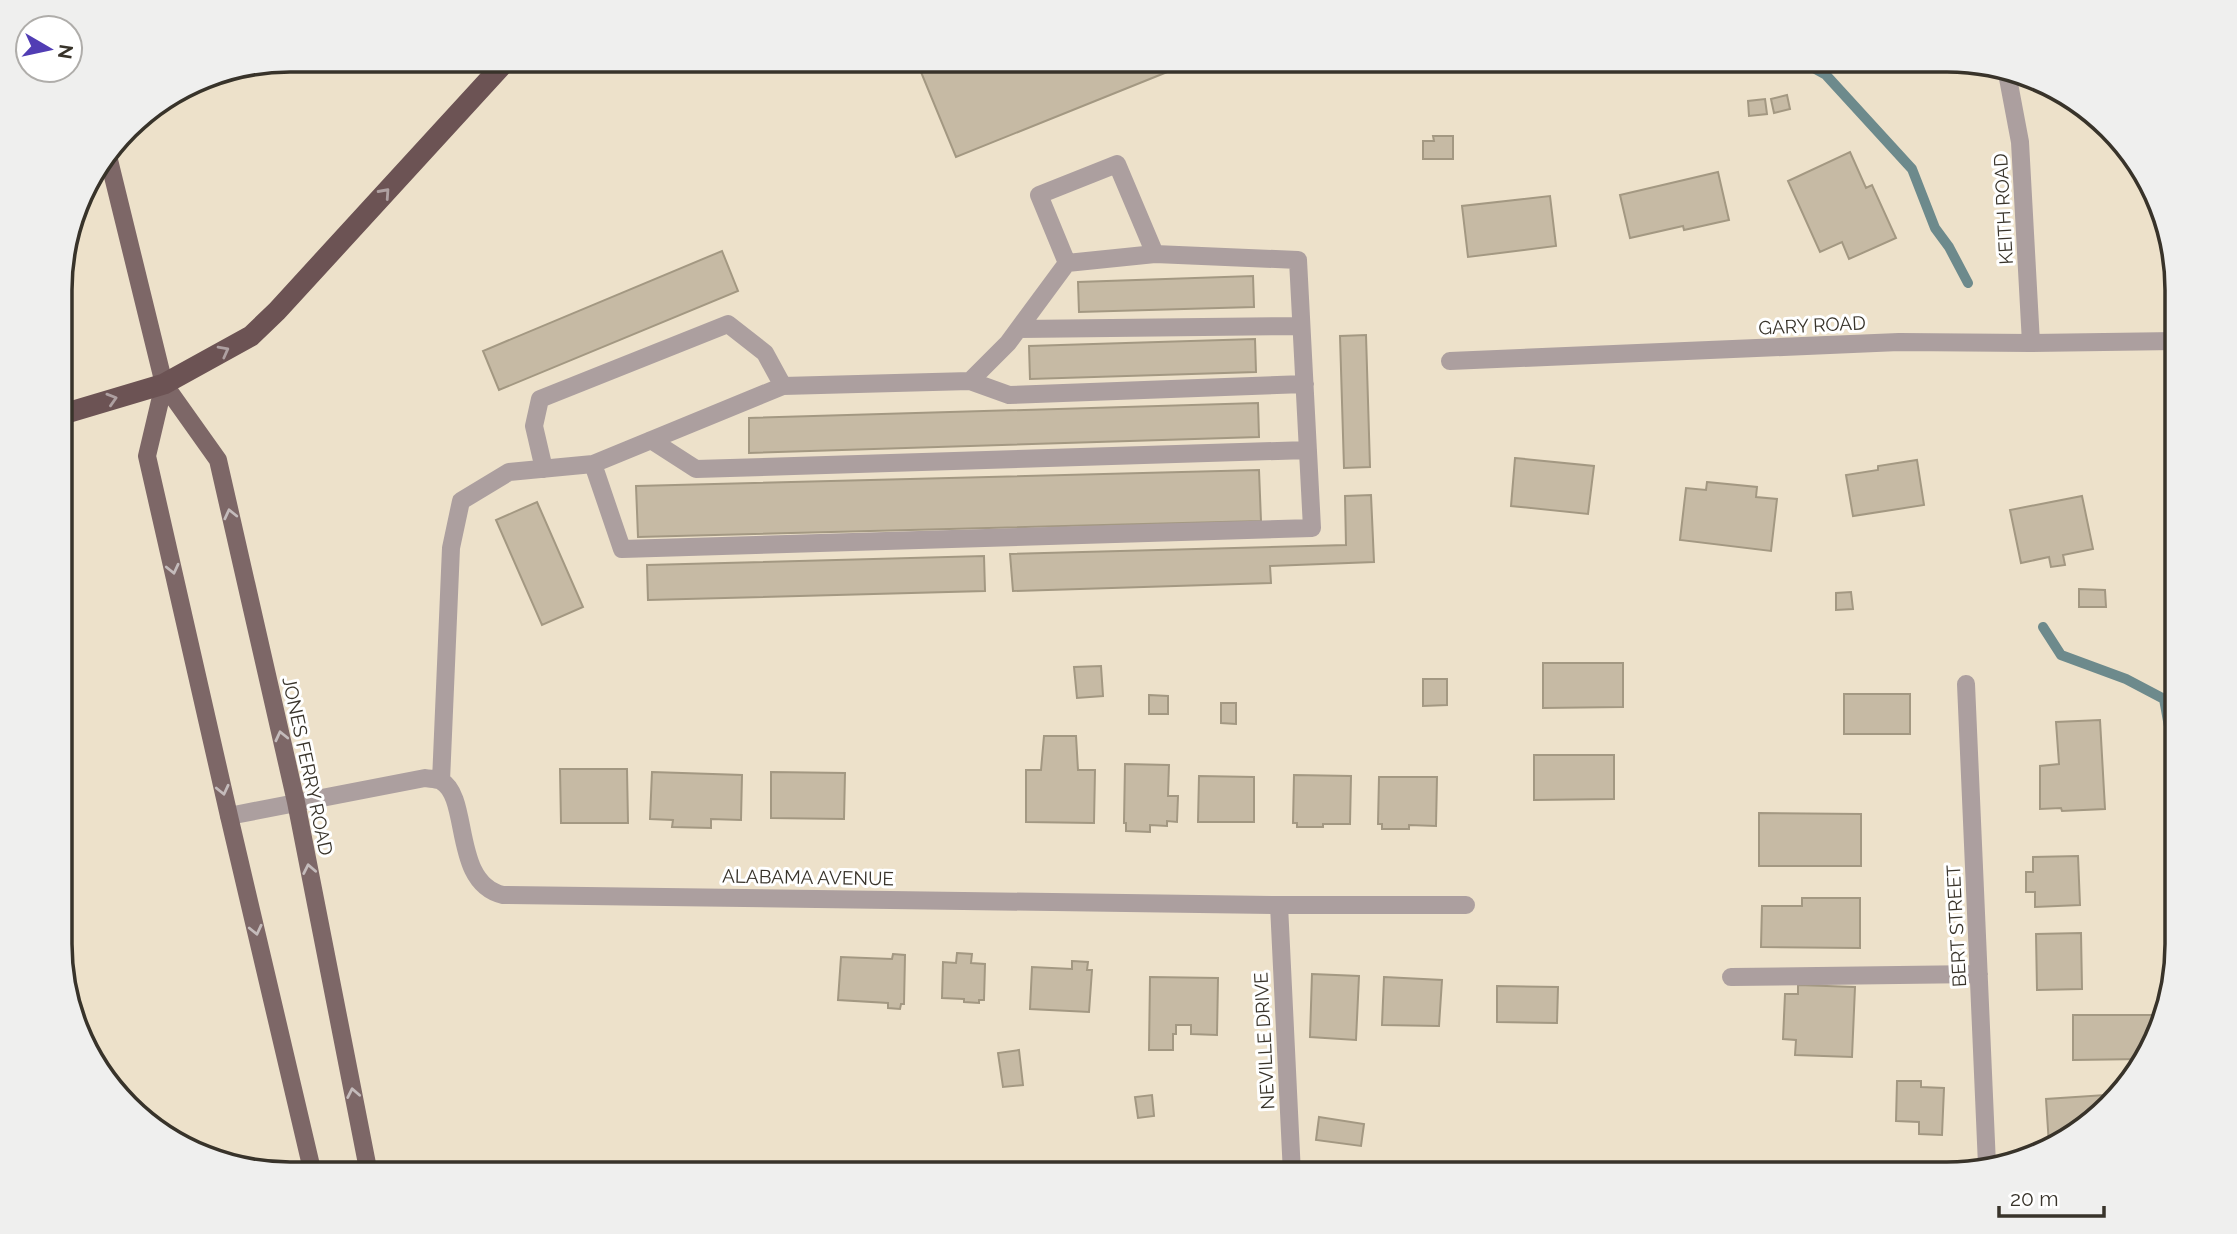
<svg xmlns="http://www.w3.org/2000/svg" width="2237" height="1234" font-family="Raleway,sans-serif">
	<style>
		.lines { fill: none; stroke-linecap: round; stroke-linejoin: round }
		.stream { stroke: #6d8a8c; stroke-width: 10 }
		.building { fill: #c6baa4; stroke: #a39882; stroke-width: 2 }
		.minor { stroke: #ac9f9f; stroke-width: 18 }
		.major { stroke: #7d6767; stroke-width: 18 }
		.highway { stroke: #6c5354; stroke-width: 21 }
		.oneway { stroke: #aea0a1 }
		.oneway2 { stroke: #c4bbbb }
		.labels { text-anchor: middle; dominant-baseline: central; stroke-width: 6; stroke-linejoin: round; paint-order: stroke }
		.street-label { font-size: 19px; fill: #38332a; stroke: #fff }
		.rim { fill: none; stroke: #38332a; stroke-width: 3.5 }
	</style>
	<rect width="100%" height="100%" fill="#ede1ca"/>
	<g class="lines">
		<path class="stream" d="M1799,60L1826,75L1912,169L1935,228L1949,247L1968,283
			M2043,627L2061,655L2126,679L2164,699L2177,770"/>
	</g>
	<path class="building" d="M916,60H1197L956,157Z
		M1787,95L1790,109L1774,113L1771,99Z
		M1765,99L1767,114L1749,116L1748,101Z
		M1433,136H1453V159H1423V141H1434Z
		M1850,152L1866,188L1872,185L1896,238L1849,259L1842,242L1820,252L1788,181Z
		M1718,172L1729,220L1684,230L1683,226L1630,238L1620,195Z
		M1550,196L1556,246L1468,257L1462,206Z
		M722,251L738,291L499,390L483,351Z
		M1253,276L1254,307L1079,312L1078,282Z
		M1366,335L1370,467L1344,468L1340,336Z
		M1255,339L1256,372L1030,379L1029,346Z
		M1258,403L1259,437L749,453V418Z
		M2169,457H2176V505H2170Z
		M1515,458L1594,466L1588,514L1511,506Z
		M1917,460L1924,505L1853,516L1846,475L1878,470V466Z
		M1259,470L1261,521L638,537L636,486Z
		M1707,482L1757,487L1756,497L1777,499L1771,551L1680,540L1686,488L1706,490Z
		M1371,495L1374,562L1270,566L1271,583L1013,591L1010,554L1346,545L1345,496Z
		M2082,496L2093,549L2063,555L2065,565L2051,567L2049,557L2021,563L2010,510Z
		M537,502L583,607L542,625L496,520Z
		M984,556L985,591L648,600L647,565Z
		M2079,589L2105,590L2106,607H2079Z
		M1851,592L1853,609L1836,610V593Z
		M1543,663H1623V707L1543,708Z
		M1101,666L1103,696L1077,698L1074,667Z
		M1423,679H1447V705L1423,706Z
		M1844,694H1910V734H1844Z
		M1149,695L1168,696V714H1149Z
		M1221,703H1236V724L1221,723Z
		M2100,720L2105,809L2062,811L2061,808L2040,809V766L2059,764L2056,722Z
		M1044,736H1076L1078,770H1095L1094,823L1026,822V770H1041Z
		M1534,755H1614V799L1534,800Z
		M1125,764L1169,765L1168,796H1178L1177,822L1167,821V826L1150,825V832L1126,831V823H1124Z
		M560,769H627L628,823H561Z
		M652,772L742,775L741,820L711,819V828L672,827L673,820L650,819Z
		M771,772L845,773L844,819L771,818Z
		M1294,775L1351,776L1350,824H1323V827H1297V823H1293Z
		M1199,776L1254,777V822H1198Z
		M1379,777H1437L1436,826L1409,825V829H1382V824H1378Z
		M1759,813L1861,814V866H1759Z
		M2078,856L2080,905L2035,907V892H2026V872H2033V857Z
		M1802,898H1860V948L1761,947L1762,906H1802Z
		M2081,933L2082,989L2037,990L2036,934Z
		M61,940L77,1002L73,1003L62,975Z
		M957,953L972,954L971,963L985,964L984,1000H979V1003L964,1002V999L942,998L943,962L956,963Z
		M893,954L905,955L904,1004H901L900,1009L888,1008V1003L838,1000L841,957L892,959Z
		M1072,961L1088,962L1087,970H1092L1089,1012L1030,1009L1032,967L1072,969Z
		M1312,974L1359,976L1356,1040L1310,1037Z
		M1150,977L1218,978L1217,1035L1191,1034V1025H1176V1034H1173V1050H1149Z
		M1384,977L1442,980L1439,1026L1382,1025Z
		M1798,985L1855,987L1852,1057L1795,1055L1796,1040L1783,1039L1785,994H1798Z
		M1497,986L1558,987L1557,1023L1497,1022Z
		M2073,1015H2152V1048L2142,1059L2073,1060Z
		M1019,1050L1023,1085L1003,1087L998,1053Z
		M1897,1081H1921V1087L1944,1088L1942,1135L1919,1134V1122L1896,1121Z
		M1152,1095L1154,1116L1138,1118L1135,1097Z
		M2105,1095V1101L2075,1136L2049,1145L2046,1099Z
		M1319,1117L1364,1124L1361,1146L1316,1140Z"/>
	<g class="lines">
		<path class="minor" d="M2007,73L2020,142L2031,343
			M1067,263L1039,195L1117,164L1155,254
			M1019,329L1301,326
			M1450,361L1899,342L2031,343L2176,341
			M970,381L1009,395L1305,384
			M651,440L696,469L1308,450
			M544,469L534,426L540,399L728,324L765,353L783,386
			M1966,684L1987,1165
			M441,781L451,548L461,501L509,472L593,464L783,386L970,381L1008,343L1067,263L1155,254L1298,260L1312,528L622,549L593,464
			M229,816L425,778C430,779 437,779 441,781C471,797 451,883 503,895L1279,905H1466
			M1279,905L1292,1174
			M1731,977L1979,974"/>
		<path class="major" d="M108,156L164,384L218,460L296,802L369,1174
			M164,384L147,456L229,816L313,1174"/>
		<path class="highway" d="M60,415L164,384L251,336L277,311L507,60"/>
	</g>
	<defs><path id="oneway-chevron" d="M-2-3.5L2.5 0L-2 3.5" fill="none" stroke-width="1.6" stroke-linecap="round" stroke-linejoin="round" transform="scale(1.75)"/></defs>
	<g class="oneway">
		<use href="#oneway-chevron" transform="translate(385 193) rotate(-48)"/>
		<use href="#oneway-chevron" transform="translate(224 351) rotate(-28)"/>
		<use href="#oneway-chevron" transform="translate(112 399) rotate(-17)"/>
	</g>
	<g class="oneway2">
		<use href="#oneway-chevron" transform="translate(230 514) rotate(-103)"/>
		<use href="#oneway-chevron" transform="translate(173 569) rotate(77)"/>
		<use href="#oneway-chevron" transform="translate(281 736) rotate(-103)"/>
		<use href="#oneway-chevron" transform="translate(223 790) rotate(77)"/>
		<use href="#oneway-chevron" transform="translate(309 869) rotate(-101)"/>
		<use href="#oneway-chevron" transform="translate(256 930) rotate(77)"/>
		<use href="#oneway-chevron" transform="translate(353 1093) rotate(-101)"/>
	</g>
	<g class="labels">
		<g class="street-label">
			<text transform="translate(2003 209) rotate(-93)">KEITH ROAD</text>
			<text transform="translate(1812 325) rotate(-3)">GARY ROAD</text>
			<text transform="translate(308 766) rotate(78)">JONES FERRY ROAD</text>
			<text transform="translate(808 877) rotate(1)">ALABAMA AVENUE</text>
			<text transform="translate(1956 926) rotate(-93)">BERT STREET</text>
			<text transform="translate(1264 1041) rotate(-93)">NEVILLE DRIVE</text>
		</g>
	</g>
	<path d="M0 0H2237V1234H0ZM290 72H1947A218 218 0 0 1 2165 290V944A218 218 0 0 1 1947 1162H290A218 218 0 0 1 72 944V290A218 218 0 0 1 290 72Z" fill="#efefee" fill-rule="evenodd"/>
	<path class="rim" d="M290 72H1947A218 218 0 0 1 2165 290V944A218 218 0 0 1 1947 1162H290A218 218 0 0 1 72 944V290A218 218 0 0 1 290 72Z"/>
	<g transform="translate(49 49) rotate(99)"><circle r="33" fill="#ffffff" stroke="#afadaa" stroke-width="2"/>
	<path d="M0-5L12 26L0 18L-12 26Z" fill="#513db4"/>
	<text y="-10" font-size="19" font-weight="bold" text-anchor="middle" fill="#38332a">N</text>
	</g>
	<path d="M1999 1206v10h105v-10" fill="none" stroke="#38332a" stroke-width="3.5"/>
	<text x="2010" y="1206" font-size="21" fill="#38332a" stroke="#ffffff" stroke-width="5" paint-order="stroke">20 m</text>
</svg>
